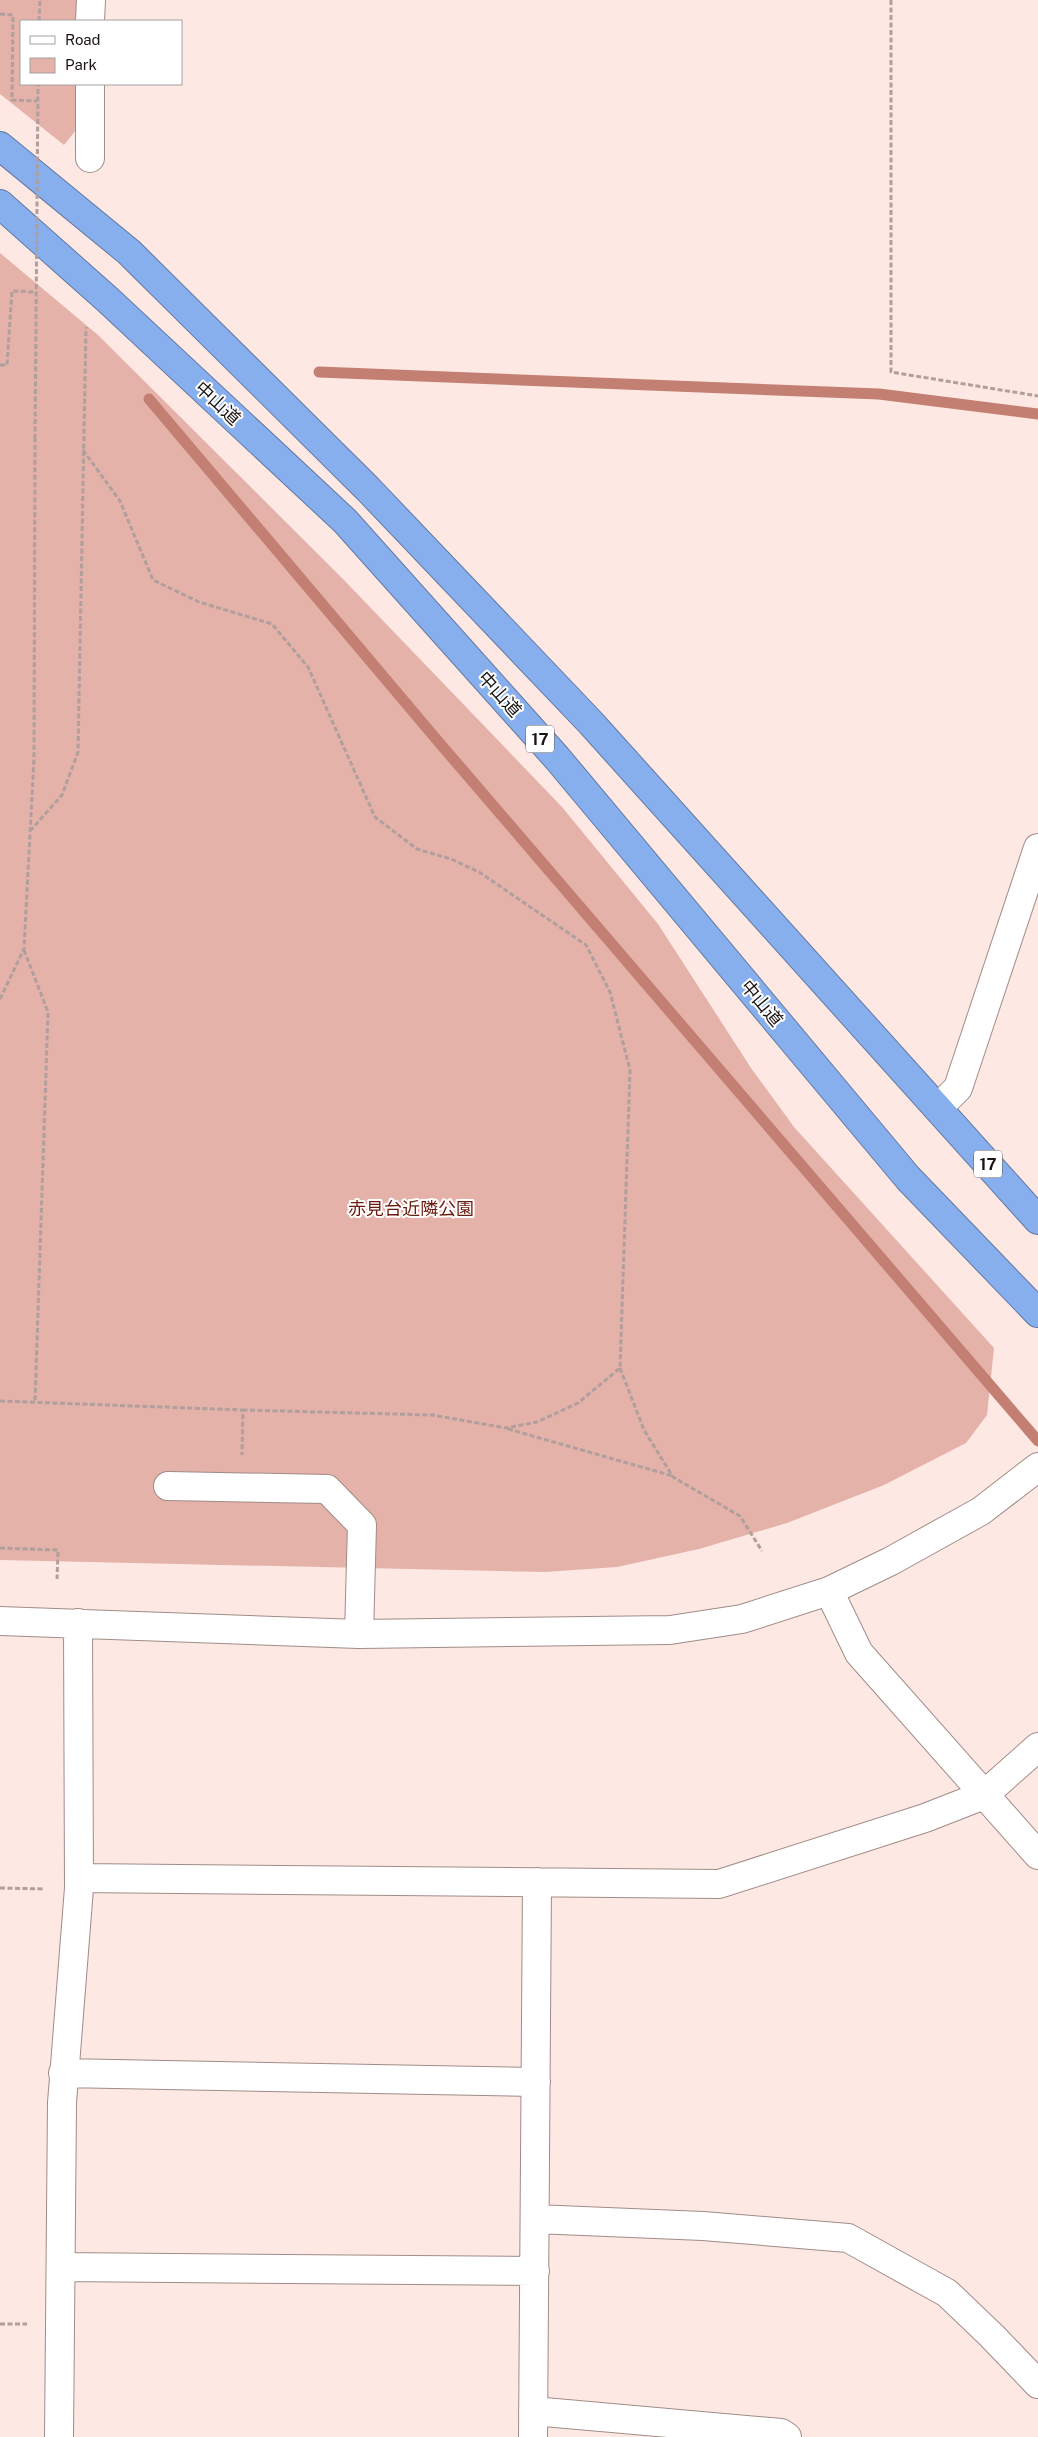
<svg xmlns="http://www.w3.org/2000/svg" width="1038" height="2437" font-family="'Public Sans','Noto Sans JP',sans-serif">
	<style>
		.green { fill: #e4b2a9 }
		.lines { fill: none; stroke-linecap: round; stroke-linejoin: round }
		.stream { stroke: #c27f72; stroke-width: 11 }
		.minor-casing { stroke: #a08c88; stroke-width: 30 }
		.highway-casing { stroke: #6179a1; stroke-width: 30 }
		.path { stroke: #b09f9c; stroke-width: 3; stroke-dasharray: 5 2.5; stroke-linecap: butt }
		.minor { stroke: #fff; stroke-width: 28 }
		.highway { stroke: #87afed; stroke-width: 28 }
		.path-bridge { stroke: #b09f9c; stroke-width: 3; stroke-dasharray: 5 2.5; stroke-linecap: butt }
		.labels { text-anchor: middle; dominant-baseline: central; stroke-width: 4; stroke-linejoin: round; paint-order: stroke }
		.shield { fill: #fff; stroke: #5f5a5a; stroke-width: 1 }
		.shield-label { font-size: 16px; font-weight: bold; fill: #1b1413 }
		.street-label { font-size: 18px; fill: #1b1413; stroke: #fff }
		.park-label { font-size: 18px; fill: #6b1a0e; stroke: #fff }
	</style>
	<rect width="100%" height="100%" fill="#fee8e4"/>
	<path class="green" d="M0,0H76V21H21V84H76V130L64,145L0,94Z
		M0,253L98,335L342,578L562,807L658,924L751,1068L794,1127L994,1348L987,1415L966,1443L884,1485L787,1523L699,1549L617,1567L545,1572L0,1560Z"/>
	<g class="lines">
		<path class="stream" d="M319,372L879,394L1038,414
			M149,399L437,740L1038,1441"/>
		<g class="minor-casing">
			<path id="minor" d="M90,21L91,0
				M90,158V84
				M938,1108L958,1088L1038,848
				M168,1486L327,1489L362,1525L359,1634
				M829,1591L859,1653L1038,1855
				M0,1621L359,1634L670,1630L742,1619L829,1591L891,1561L981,1511L1038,1467
				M79,1878L719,1884L925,1818L984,1795L1038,1747
				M63,2073L536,2082
				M535,2219L703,2226L848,2238L947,2293L992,2336L1038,2384
				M61,2267L535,2271
				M533,2411L781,2433L787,2437
				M59,2437L62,2103L79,1888L78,1623
				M533,2437L537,1882"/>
		</g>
		<g class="highway-casing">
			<path id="highway" d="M0,146L129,252L368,489L591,723L1038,1220
				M0,204L107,299L345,521L557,758L908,1178L1038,1313"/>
		</g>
		<path class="path" d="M891,0V372L1038,396
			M0,14L13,15L12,100L37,101
			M39,21L40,0
			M0,365H7L12,291L36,292
			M83,450L120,501L153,580L199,602L272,624L308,667L375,817L417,849L451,859L479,872L586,945L610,992L630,1070L620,1368L578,1403L537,1422L506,1428L432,1415L243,1410
			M30,831L62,795L78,752L86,327
			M24,950L48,1012L35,1402
			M0,999L24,949L34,758L35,439
			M620,1368L644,1430L673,1477L740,1516L762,1551
			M0,1401L243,1410L242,1455
			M508,1429L673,1476
			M0,1548L58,1550L57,1579
			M0,1888L45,1889
			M0,2324H27"/>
		<use href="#minor" class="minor"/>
		<use href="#highway" class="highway"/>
		<path class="path-bridge" d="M35,439L38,84"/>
	</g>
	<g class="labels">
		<g class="shield">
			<rect x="526" y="725.5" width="28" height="27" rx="4"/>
			<rect x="974" y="1150.5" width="28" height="27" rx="4"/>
		</g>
		<g class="shield-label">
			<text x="540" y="739">17</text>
			<text x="988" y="1164">17</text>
		</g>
		<g class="street-label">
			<text transform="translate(218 403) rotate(43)">中山道</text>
			<text transform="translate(500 694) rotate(48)">中山道</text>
			<text transform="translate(762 1003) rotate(50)">中山道</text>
		</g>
		<g class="park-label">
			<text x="411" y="1208">赤見台近隣公園</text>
		</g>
	</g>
	<rect x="20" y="20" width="162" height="65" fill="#ffffff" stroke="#a4a1a1"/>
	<rect x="30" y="36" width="25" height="8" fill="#ffffff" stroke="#a4a1a1"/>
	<text x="65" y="45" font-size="15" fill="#1b1413">Road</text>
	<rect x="30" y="58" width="25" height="15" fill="#e4b2a9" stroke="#a4a1a1"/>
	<text x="65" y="70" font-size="15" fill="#1b1413">Park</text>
</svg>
